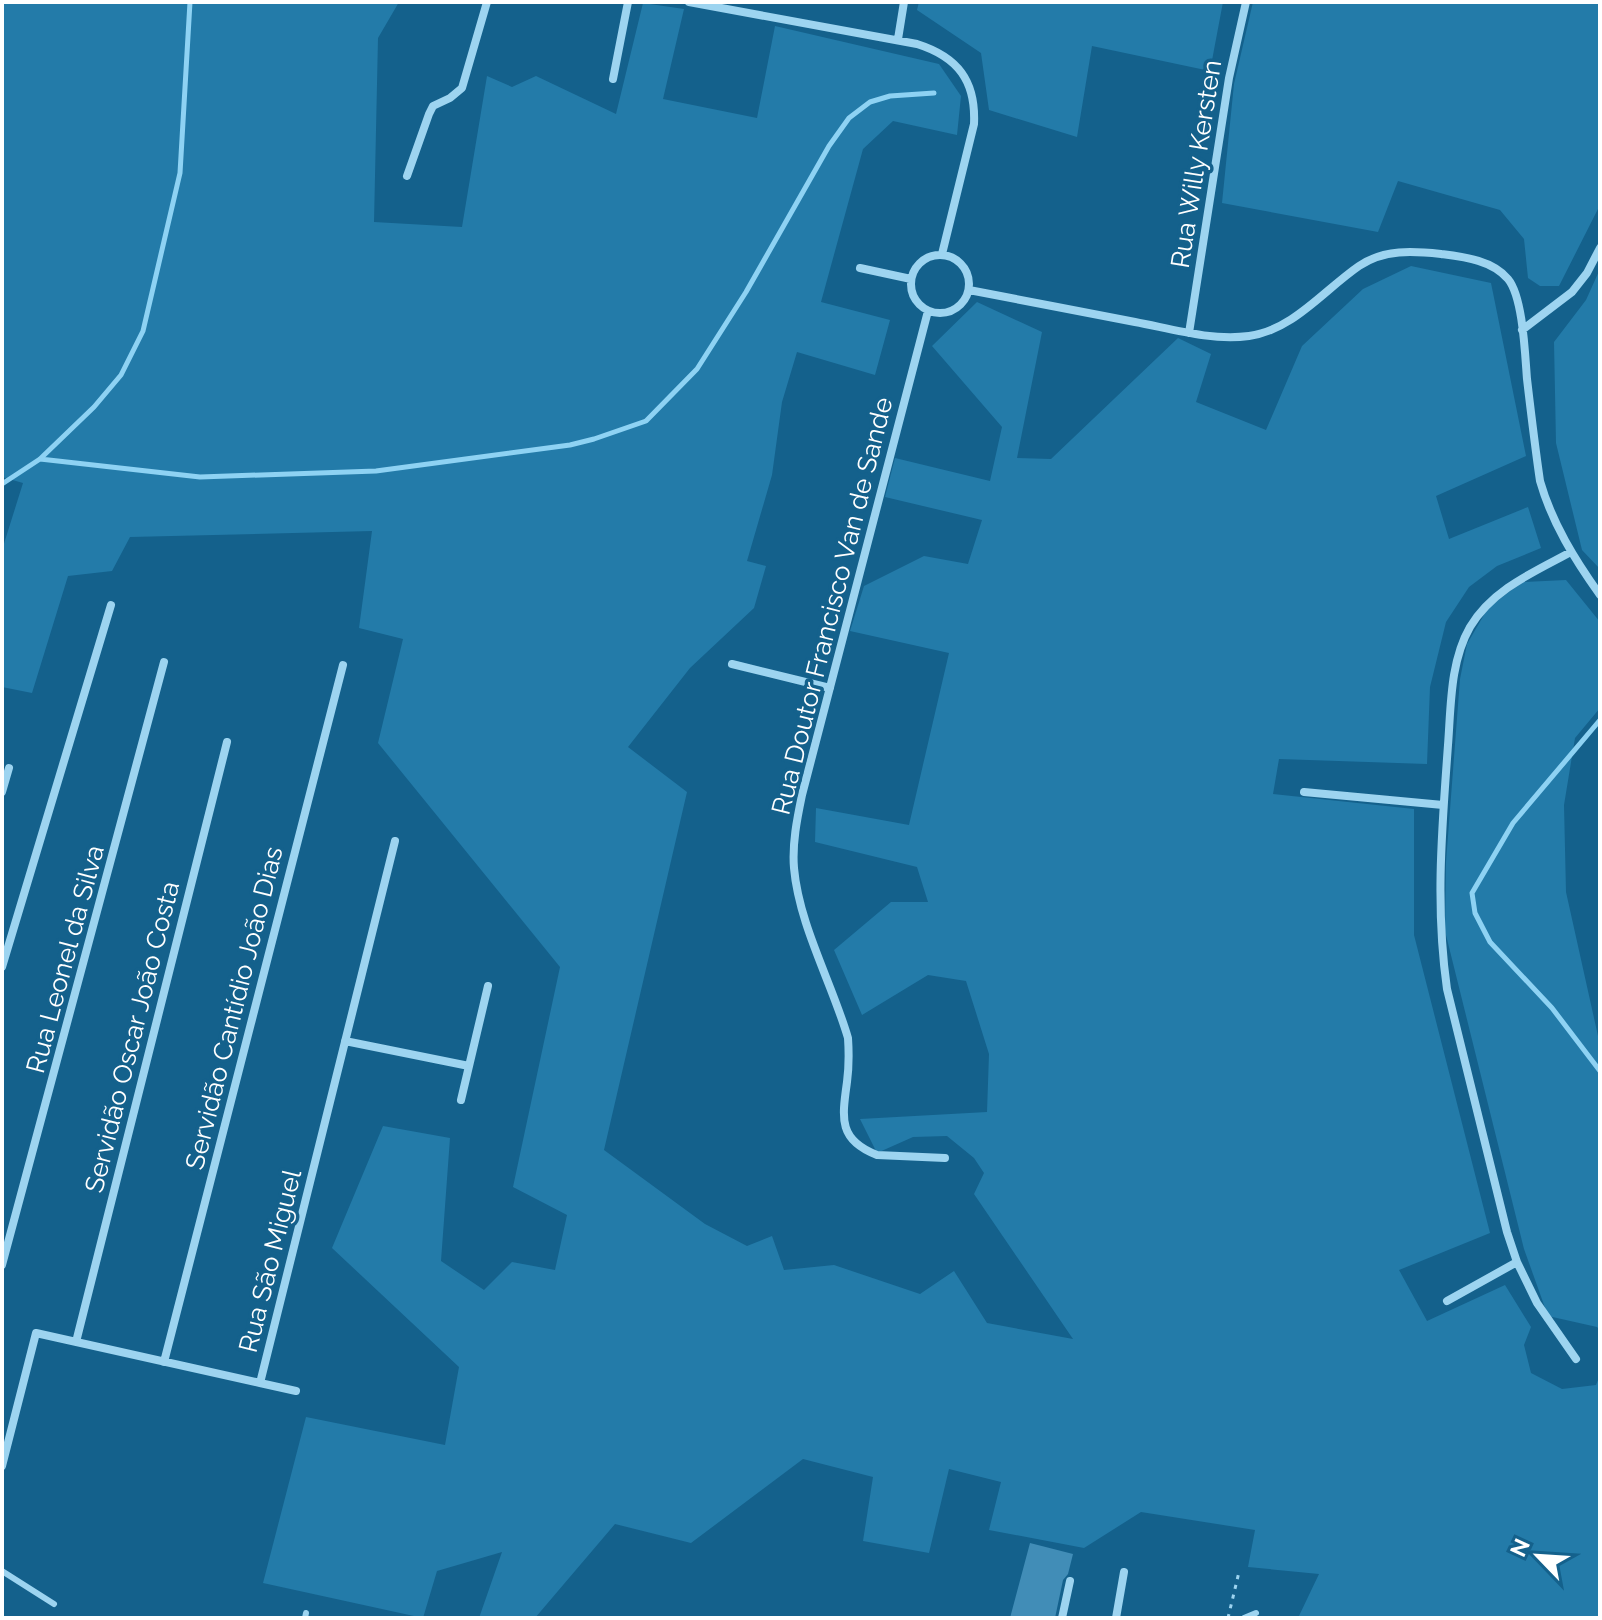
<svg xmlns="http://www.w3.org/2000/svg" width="1602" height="1620" font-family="Raleway,sans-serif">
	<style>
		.green { fill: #237ba9 }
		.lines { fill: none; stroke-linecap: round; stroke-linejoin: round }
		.stream { stroke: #8ed2f3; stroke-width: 5 }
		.building { fill: #418db7 }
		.path { stroke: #9dd4f0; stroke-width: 3; stroke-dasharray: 4 6; stroke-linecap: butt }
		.lane { stroke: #9dd4f0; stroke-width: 6 }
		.street { stroke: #9dd4f0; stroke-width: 8 }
		.labels { text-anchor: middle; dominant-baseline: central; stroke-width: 7; stroke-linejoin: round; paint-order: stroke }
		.street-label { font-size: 26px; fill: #fff; stroke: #14618c }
	</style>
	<rect width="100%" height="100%" fill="#14618c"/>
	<path class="green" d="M2,2H399L378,38L374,222L462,227L487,76L512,87L536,76L616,114L643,3L684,9L663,99L757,118L775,26L939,64L961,96L957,135L893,121L863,149L821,302L890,320L875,375L797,352L782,402L772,475L747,561L766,566L754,608L690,668L628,747L687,792L604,1150L705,1224L747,1246L772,1236L784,1270L834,1265L920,1294L954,1271L987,1323L1073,1339L974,1194L984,1173L974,1158L947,1136L913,1137L877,1153L860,1119L987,1112L989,1054L966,981L928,975L862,1015L834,950L891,902H928L917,867L815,842L816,808L909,825L949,653L850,631L864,586L924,556L968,564L982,520L885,497L895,458L990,481L1002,427L932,346L977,302L1042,332L1017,458L1051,459L1178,338L1211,354L1196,402L1266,430L1302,346L1363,289L1411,266L1491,283L1526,456L1436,496L1449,539L1528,507L1541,548L1497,566L1469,587L1446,622L1430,687L1427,764L1279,759L1273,794L1414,809V935L1490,1233L1399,1270L1427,1321L1505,1285L1531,1327L1524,1345L1531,1373L1562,1389L1596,1385L1600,1375V1618H1298L1319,1574L1248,1567L1255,1530L1141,1512L1084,1548L989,1530L1001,1482L949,1469L929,1553L863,1541L873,1477L803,1459L691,1543L615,1524L535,1618H479L502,1552L437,1571L423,1618L263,1583L306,1417L445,1445L459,1367L332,1248L383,1126L450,1138L441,1261L484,1290L512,1262L555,1270L567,1215L513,1187L560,967L378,743L403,639L359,628L372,531L130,537L112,571L68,576L32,693L2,687V550L23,483L2,477Z
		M919,2H1223L1210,71L1092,46L1077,137L989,110L981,53L917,10Z
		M1253,2H1600V205L1559,286H1540L1528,278L1524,239L1500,210L1398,181L1378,232L1222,203L1234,84Z
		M1600,269V569L1582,550L1556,443L1554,342L1586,300Z
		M1566,580L1600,622V708L1575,738L1564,805L1566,892L1600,1045V1330L1597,1327L1548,1316L1524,1249L1445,931L1446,862L1460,679L1467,644L1488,608L1522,582Z"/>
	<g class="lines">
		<path class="stream" d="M40,459L200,477L376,471L570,445L594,439L646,421L697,369L746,292L829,146L849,118L870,102L890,96L934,93
			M2,484L40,459L94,407L121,375L143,331L180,173L190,2
			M1600,720L1513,823L1472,893L1475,913L1490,942L1552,1008L1600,1071"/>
	</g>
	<path class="building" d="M1030,1543L1073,1554L1068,1574L1063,1580L1055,1618H1010Z"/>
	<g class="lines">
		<path class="path" d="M1228,1618L1239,1572"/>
		<path class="lane" d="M2,1571L54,1604
			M305,1618L306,1613
			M1244,1618L1256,1613"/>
		<path class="street" d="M689,2L917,44C958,57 976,81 974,124L942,254
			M898,39L904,2
			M613,79L628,2
			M407,176L429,114L433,106L450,98L462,88L487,2
			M911 284a29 29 0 1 1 58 0a29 29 0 1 1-58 0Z
			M860,268L911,279
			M969,290C1024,301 1080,311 1135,322C1172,329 1211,341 1249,336C1293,330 1324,290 1359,266C1384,249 1413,251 1441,254C1464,257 1492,260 1508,279C1523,297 1525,354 1527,379C1531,413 1535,447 1540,481C1552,523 1575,560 1600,595
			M928,311L802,795C797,819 792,844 794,868C799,925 832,983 848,1038C849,1053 849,1067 847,1082C842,1118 838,1140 877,1155L945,1158
			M1522,330L1572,292L1587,273L1600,248
			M1189,333L1229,78L1246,2
			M1571,552C1534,572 1493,589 1470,627C1450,662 1451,706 1448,745C1442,828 1435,906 1447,989L1507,1232L1517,1262L1537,1303L1576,1359
			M732,664L830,688
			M2,792L9,768
			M1304,792L1443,805
			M2,967L111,605
			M345,1041L469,1066
			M461,1100L488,986
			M2,1265L164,662
			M1447,1301L1517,1262
			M76,1342L227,742
			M164,1362L343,665
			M260,1383L296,1391
			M2,1466L36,1333L260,1383L395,841
			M1062,1618L1070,1581
			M1116,1618L1124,1572"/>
	</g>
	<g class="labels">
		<g class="street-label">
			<text transform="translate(1196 164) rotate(-81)">Rua Willy Kersten</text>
			<text transform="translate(832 606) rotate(-76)">Rua Doutor Francisco Van de Sande</text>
			<text transform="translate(65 959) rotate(-75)">Rua Leonel da Silva</text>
			<text transform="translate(234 1008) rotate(-76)">Servidão Cantídio João Dias</text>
			<text transform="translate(132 1037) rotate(-76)">Servidão Oscar João Costa</text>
			<text transform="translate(270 1261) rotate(-76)">Rua São Miguel</text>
		</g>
	</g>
	<rect width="1602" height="1620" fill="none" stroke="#ffffff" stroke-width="8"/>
	<g transform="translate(1538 1556) rotate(295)" stroke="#14618c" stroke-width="6" paint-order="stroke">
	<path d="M0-6L14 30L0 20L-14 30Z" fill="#ffffff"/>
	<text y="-12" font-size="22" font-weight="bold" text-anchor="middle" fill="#ffffff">N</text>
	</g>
</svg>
